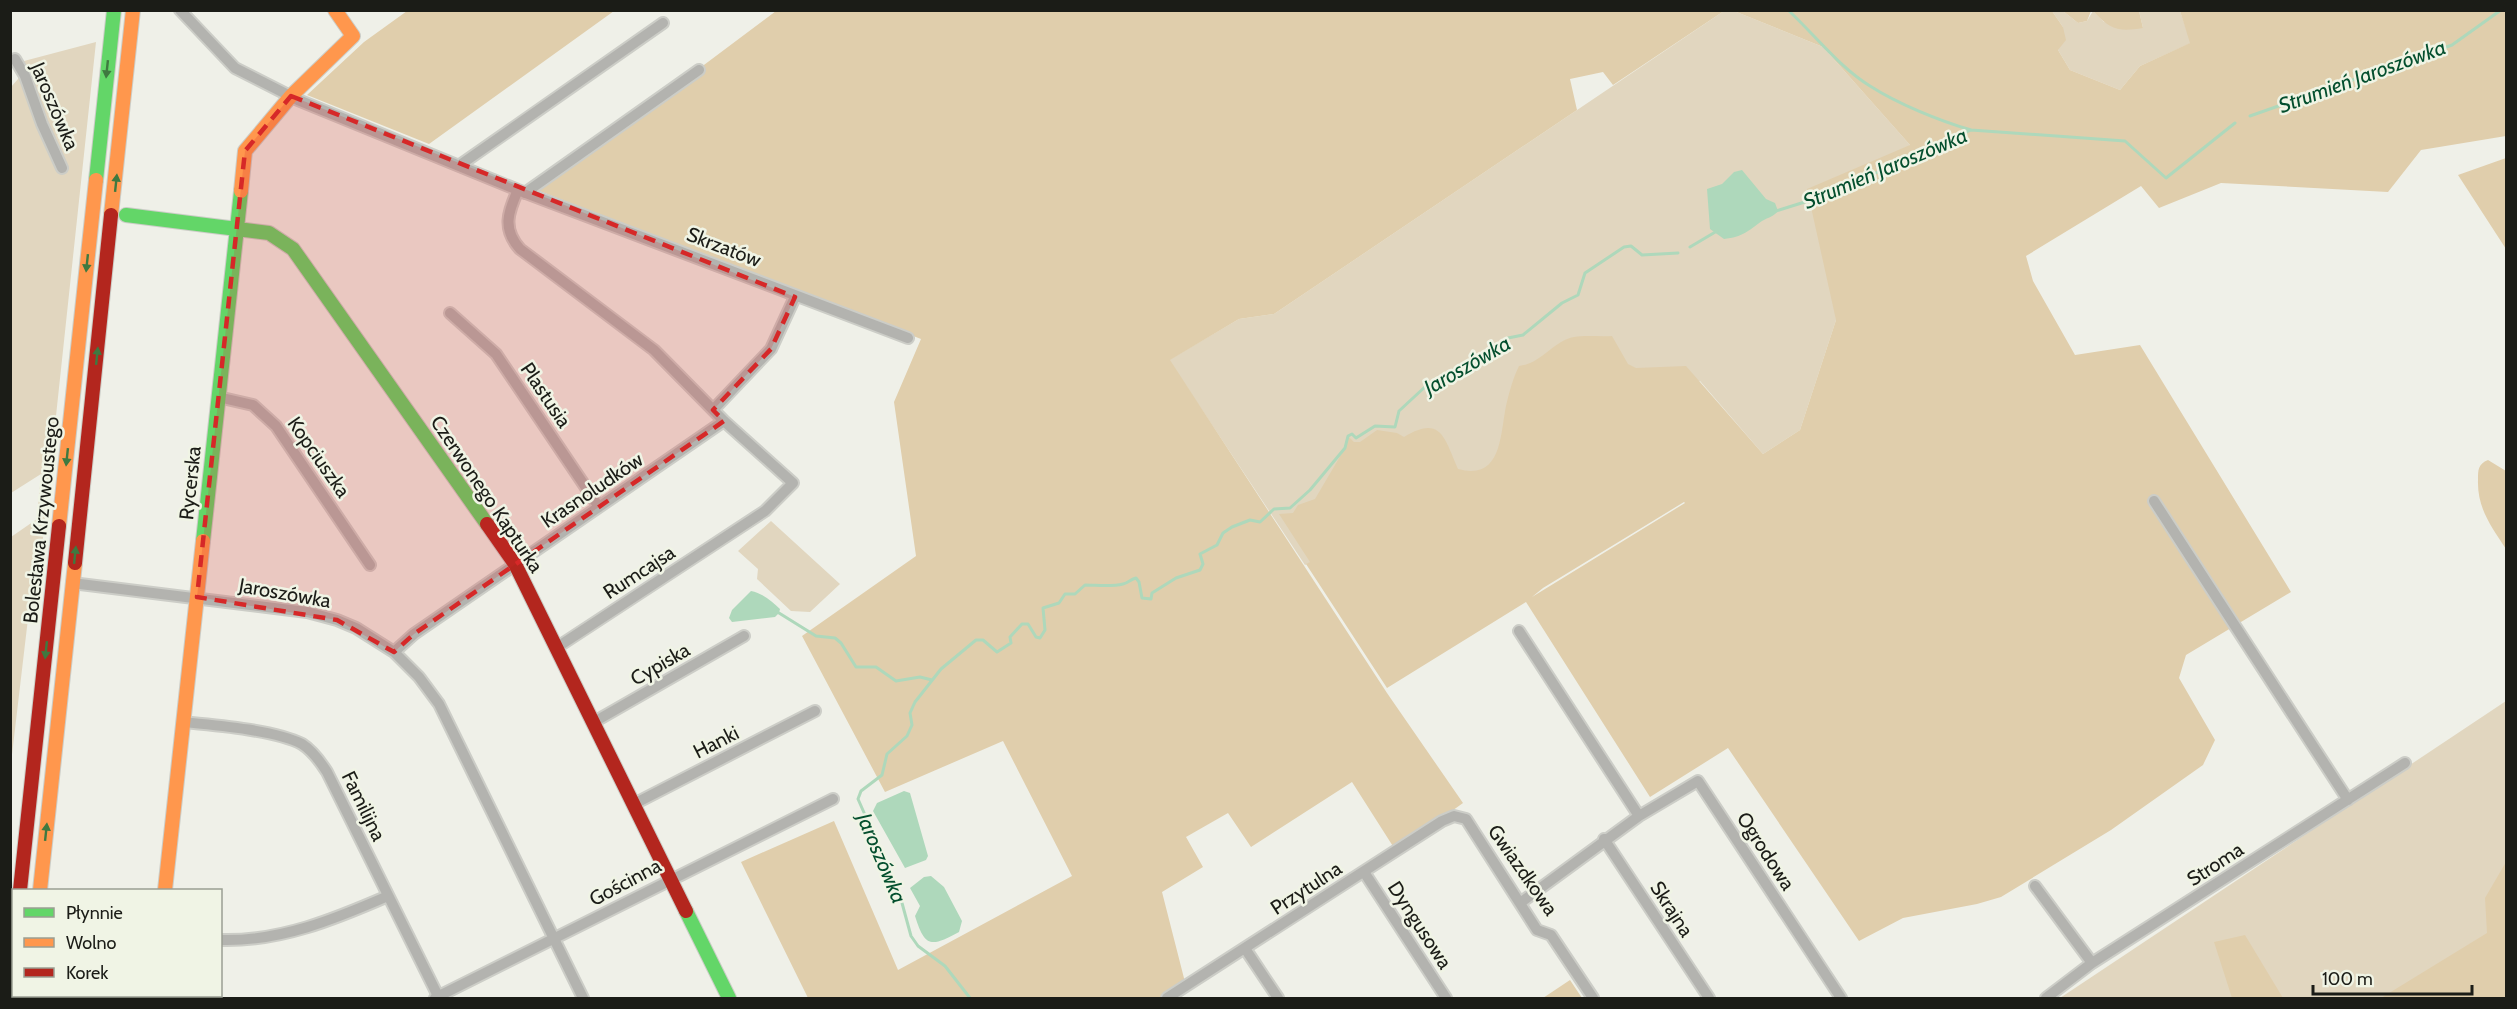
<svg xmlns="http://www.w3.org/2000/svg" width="2517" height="1009" font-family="Cabin,sans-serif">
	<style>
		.green { fill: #e1d6bf }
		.forest { fill: #e0ceac; fill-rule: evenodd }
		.water { fill: #aed8bb }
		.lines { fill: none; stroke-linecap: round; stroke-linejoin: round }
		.stream { stroke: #aed8bb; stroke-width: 3 }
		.street-casing { stroke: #cccdc7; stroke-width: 14 }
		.fast-casing { stroke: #cccdc7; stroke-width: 16 }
		.slow-casing { stroke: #cccdc7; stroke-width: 16 }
		.jam-casing { stroke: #cccdc7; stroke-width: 16 }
		.street { stroke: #b3b3af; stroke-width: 10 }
		.fast { stroke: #63d668; stroke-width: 14 }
		.slow { stroke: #ff974d; stroke-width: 14 }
		.jam { stroke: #b3261e; stroke-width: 14 }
		.oneway { fill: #3f7940 }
		.marked { fill: #d62828; fill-opacity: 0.2; stroke: #d62828; stroke-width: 4.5; stroke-dasharray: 12 8; stroke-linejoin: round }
		.labels { text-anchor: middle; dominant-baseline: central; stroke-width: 5; stroke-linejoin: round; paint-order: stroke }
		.street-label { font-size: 20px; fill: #1b1c17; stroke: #f0f4e5 }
		.water-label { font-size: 21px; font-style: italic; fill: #044f2e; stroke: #f0f4e5 }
	</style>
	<rect width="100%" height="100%" fill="#eff0e8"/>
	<path class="green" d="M1724,11H1734L1823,47L1910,145L1836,320L1800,430L1763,454L1700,381L1305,565L1169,360L1239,319L1274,314Z
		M2052,11H2063L2078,23L2087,21L2093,11L2104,22L2143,28L2139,11H2180L2191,43L2140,66L2120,90L2070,70L2058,50L2063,27Z
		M96,42L41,556L35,559L11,763V537L37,519L41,474L11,493V87L18,79L24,61Z
		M771,521L840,584L810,612L791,611L757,579L758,569L738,551Z
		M2506,701V998H2060Z"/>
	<path class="forest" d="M407,11V10L614,11L429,144L307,95L364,42Z
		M776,11H1724L1613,85L1603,72L1570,79L1577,110L1274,314L1239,319L1170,360L1387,693L1463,803L1396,851L1352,782L1251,847L1228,813L1186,837L1203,867L1162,892L1186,986L1167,998H808L741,862L834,821L898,970L1072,876L1003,741L885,792L802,636L916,556L894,402L921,339L537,190Z
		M1734,11H2052L2063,27L2066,40L2058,50L2070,70L2120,90L2140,66L2190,43L2180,11H2506V136L2421,150L2388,192L2221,183L2159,208L2141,186L2026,256L2033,281L2075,355L2140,345L2291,592L2186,655L2179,678L2215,740L2203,765L2111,830L2001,897L1977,904L1903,918L1859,941L1728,748L1650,797L1526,602L1387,688L1306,564L1310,562L1279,514L1293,513L1298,505L1315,499L1345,448L1348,436L1354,442H1360L1377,430L1397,433L1404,437C1441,415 1444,437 1458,469C1502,481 1500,435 1506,406C1509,393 1513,378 1519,366C1541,364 1553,341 1574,337C1586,335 1600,337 1612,336L1628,364L1636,368L1686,366L1763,454L1800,430L1836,320L1807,189L1910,145L1823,47ZM1684,502L1685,503L1532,597L1543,588Z
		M2063,11H2091L2087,21L2078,23Z
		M2093,11H2139L2143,28C2119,32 2110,30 2093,11Z
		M2506,158V249L2458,175Z
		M2488,460L2506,471V549C2491,526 2477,508 2478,480C2478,470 2478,464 2488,460Z
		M2506,862V998H2381L2487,933L2485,898Z
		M2245,935L2283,998H2232L2214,942Z
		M1570,980L1582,998H1543Z"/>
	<path class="water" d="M1742,170L1766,199L1775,203L1778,211C1773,217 1769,217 1762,221C1748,231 1743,237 1724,239L1710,229L1707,189L1722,184L1734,172Z
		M751,591C762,593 772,601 780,609L779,613L775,617L732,622L729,618L732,610Z
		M904,791L910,793L928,856L926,860L905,868L873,811L877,803Z
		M931,876L944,887L962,921L959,932C931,947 925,948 915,916L920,906L910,888L924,877Z"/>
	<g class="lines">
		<path class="stream" d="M1788,10C1815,35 1839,67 1870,86C1898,104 1940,121 1971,130
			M2250,116L2452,45L2501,10
			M1776,211L1827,195L1971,130L2125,141L2166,178L2235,123
			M1690,247L1717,231
			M779,613L816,636L835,638L841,643L856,667H876L896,681L920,677L932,680
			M970,998L945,966L918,946L911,936L899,892L858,799L861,791L882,775L887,754L907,736L912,725L910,713L915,702L941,669L976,640H983L997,652L1011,643L1010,637L1022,624H1028L1036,637L1040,638L1045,630L1043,608L1059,603L1065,594H1075L1085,585C1097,585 1111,587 1123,584C1128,583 1131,579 1136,578L1139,582L1142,598L1151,599L1152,593L1176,578L1200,570L1203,564L1200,554L1217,545L1223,533L1232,527L1250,520L1260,522L1274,509L1290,508L1310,490L1345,448L1348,436L1352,434L1356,438L1375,426L1395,427L1399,411L1427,385L1440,382L1456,369L1471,366L1494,354L1508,338L1523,335L1562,303L1578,295L1585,273L1624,247L1631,246L1642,255L1678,253"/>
		<g class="street-casing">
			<path id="street" d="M180,10L235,68L298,100L518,190L908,338
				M15,59L25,76L42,124L62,168
				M460,165L663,23
				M518,190C508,212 502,229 520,249L654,350L724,421L793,483L765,511L556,648
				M525,193L699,70
				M450,313L496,354L599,507
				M218,397L253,405L276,426L370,565
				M713,410L771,349L795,297
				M2154,501L2348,800
				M72,583L307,612L337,620L356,628L394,652L419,677L439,704L583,998
				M1519,631L1639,816L1520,903
				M394,652L414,634L724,421
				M183,722C214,725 275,730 302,744C313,751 320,761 327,772L439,998
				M594,722L744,636
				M634,804L815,711
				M1639,816L1698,781L1841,998
				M1604,839L1709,998
				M1364,872L1446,998
				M2035,886L2092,963
				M220,940C280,942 335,919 388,896
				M1246,950L1278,998
				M154,998V996
				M435,998L833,799
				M1167,998L1442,821L1454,816L1466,819L1537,930L1551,935L1593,998
				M2046,998L2092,963L2405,763"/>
		</g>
		<g class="fast-casing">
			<path id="fast" d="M96,180L114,10
				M126,215L269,233L293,249L487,524
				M203,541L241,191
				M686,911L729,998"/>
		</g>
		<g class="slow-casing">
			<path id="slow" d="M241,191L245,151L291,96L353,36L335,10
				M111,215L133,10
				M59,526L96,180
				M40,890L75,563
				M165,890L203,541
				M10,979L14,952
				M28,998L29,996"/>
		</g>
		<g class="jam-casing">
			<path id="jam" d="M487,524L515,564L686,911
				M75,563L111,215
				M20,890L59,526"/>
		</g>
		<use href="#street" class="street"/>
		<use href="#fast" class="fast"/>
		<use href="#slow" class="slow"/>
		<use href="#jam" class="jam"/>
	</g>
	<defs><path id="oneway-solid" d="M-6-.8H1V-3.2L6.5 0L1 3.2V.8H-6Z" transform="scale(1.5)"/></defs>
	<g class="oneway">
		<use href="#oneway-solid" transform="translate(107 69) rotate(96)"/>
		<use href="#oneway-solid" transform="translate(116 183) rotate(-84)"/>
		<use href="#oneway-solid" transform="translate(87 263) rotate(96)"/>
		<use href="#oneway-solid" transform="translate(97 356) rotate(-84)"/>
		<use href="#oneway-solid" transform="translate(67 457) rotate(96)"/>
		<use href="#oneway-solid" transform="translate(75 555) rotate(-84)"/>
		<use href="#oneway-solid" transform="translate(46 650) rotate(96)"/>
		<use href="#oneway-solid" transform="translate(46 832) rotate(-84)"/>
	</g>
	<path class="marked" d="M291,96L795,297L771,349L713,410L724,421L414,634L394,652L337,620L197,597L245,151Z"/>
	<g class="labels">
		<g class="street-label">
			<text transform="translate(55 106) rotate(67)">Jaroszówka</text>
			<text transform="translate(724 247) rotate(21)">Skrzatów</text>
			<text transform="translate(546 395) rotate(56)">Plastusia</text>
			<text transform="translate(319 457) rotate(55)">Kopciuszka</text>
			<text transform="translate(190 483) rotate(-84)">Rycerska</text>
			<text transform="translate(592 490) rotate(-34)">Krasnoludków</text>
			<text transform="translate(487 494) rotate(56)">Czerwonego Kapturka</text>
			<text transform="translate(41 520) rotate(-84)">Bolesława Krzywoustego</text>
			<text transform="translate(639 572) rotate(-33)">Rumcajsa</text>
			<text transform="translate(285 593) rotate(10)">Jaroszówka</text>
			<text transform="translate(660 664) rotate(-30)">Cypiska</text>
			<text transform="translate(716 742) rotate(-27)">Hanki</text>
			<text transform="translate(364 806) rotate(64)">Familijna</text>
			<text transform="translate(1766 851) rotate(57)">Ogrodowa</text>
			<text transform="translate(2215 864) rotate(-33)">Stroma</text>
			<text transform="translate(1523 870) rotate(55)">Gwiazdkowa</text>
			<text transform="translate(625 882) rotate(-28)">Gościnna</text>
			<text transform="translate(1306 888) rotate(-33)">Przytulna</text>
			<text transform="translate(1672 909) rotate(57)">Skrajna</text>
			<text transform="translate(1420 925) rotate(57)">Dyngusowa</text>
		</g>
		<g class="water-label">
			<text transform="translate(2362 76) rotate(-20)">Strumień Jaroszówka</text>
			<text transform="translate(1885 168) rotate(-23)">Strumień Jaroszówka</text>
			<text transform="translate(1467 365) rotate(-30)">Jaroszówka</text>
			<text transform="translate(882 858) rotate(67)">Jaroszówka</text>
		</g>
	</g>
	<rect width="2517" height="1009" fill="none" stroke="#1b1c17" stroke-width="24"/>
	<rect x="12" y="889" width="210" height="108" fill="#f0f4e5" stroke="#9b9e93" stroke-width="1.5"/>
	<rect x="24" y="908" width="30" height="9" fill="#63d668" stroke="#9b9e93" stroke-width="1.5"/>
	<text x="66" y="919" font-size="18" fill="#1b1c17">Płynnie</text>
	<rect x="24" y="938" width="30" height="9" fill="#ff974d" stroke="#9b9e93" stroke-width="1.5"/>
	<text x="66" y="949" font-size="18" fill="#1b1c17">Wolno</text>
	<rect x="24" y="968" width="30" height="9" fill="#b3261e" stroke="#9b9e93" stroke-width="1.5"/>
	<text x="66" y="979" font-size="18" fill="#1b1c17">Korek</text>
	<path d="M2313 985v9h159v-9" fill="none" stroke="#1b1c17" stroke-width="3"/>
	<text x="2322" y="985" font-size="18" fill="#1b1c17" stroke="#f0f4e5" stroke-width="4.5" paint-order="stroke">100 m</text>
</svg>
